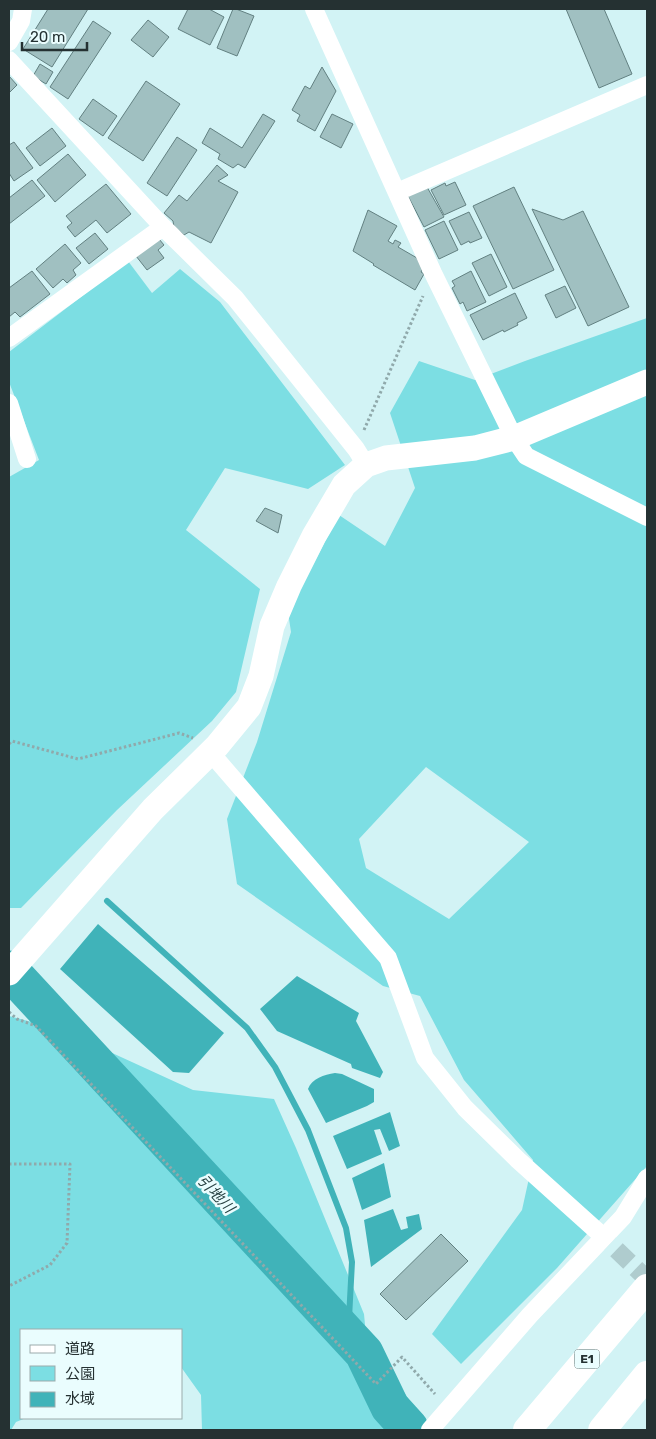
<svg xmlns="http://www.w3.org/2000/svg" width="656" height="1439" font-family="Rubik,'Noto Sans JP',sans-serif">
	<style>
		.green { fill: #7cdee3; fill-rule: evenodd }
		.water { fill: #40b3b9 }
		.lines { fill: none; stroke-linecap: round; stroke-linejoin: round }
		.stream { stroke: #40b3b9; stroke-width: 6 }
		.river { stroke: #40b3b9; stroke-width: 39 }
		.building { fill: #a0c0c1; stroke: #628081 }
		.street-tunnel { stroke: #afccce; stroke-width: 18; stroke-dasharray: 18 9; stroke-linecap: butt }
		.path { stroke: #90a9ab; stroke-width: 3; stroke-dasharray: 2.5 2.5; stroke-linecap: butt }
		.street { stroke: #fff; stroke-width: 18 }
		.secondary { stroke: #fff; stroke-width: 25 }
		.highway { stroke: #fff; stroke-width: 28 }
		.labels { text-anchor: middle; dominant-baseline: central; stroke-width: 5; stroke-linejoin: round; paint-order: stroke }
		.shield { fill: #eafdfe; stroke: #606e6f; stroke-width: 1 }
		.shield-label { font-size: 12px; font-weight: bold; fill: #253132 }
		.water-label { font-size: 15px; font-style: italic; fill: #284243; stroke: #eafdfe }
	</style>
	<rect width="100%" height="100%" fill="#d2f3f5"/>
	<path class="green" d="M128,261L152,293L180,269L220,302L345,465L308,489L225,468L186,530L260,589L236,692L212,721L117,810L21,908H9V477L39,460L9,382V352Z
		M647,318V1166L557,1268L461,1364L432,1334L522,1210L533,1160L464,1080L420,996L383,986L237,884L227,819L257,742L291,632L288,612L339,515L385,546L415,488L390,413L419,361L475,380L525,361ZM426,767L529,842L449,919L366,868L359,839Z
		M9,1016L62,1030L193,1090L274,1099L296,1148L364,1314L366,1335L429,1430H202L201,1395L181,1367V1330H21V1418H26L16,1422L11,1430H9Z"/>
	<path class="water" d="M98,924L224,1033L189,1073L173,1072L60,969Z
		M297,976L359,1013L356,1021L383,1072L380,1078L352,1068L351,1064L277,1031L260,1009Z
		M335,1073L342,1074L374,1089V1102L367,1106L326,1123L308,1089C312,1078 324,1075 335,1073Z
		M390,1112L400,1146L389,1151L380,1129L374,1130L382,1154L347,1169L333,1136Z
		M384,1163L391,1197L362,1210L352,1178Z
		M393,1209L401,1230L408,1228L406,1217L419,1214L422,1229L371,1267L364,1220Z"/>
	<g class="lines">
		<path class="stream" d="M107,901L247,1028L275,1067L308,1130L346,1228L352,1262L348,1337"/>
		<path class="river" d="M9,970L364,1353L390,1407L409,1428"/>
	</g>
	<path class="building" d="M48,9H88L52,67L23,49Z
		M188,9H209L224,17L210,45L178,29Z
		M233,9H236L254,16L237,56L217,48Z
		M566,9H604L632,74L599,88Z
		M148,20L169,37L153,57L131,40Z
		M93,21L111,33L68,99L50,87Z
		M40,64L53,72L46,84L33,76Z
		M322,67L336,91L315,131L297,121L300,115L292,110L305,86L310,89Z
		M9,76L17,85L9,93Z
		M146,81L180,104L143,161L108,138Z
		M93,99L117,116L103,136L79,119Z
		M263,114L275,121L245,168L238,164L233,168L218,159L220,154L202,143L210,128L242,148Z
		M332,114L353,124L341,148L320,137Z
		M52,128L66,146L40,166L26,148Z
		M177,137L197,150L167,196L147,183Z
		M14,142L33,168L14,181L9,173V145Z
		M68,154L86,175L55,202L37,180Z
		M217,165L228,175L218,181L238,192L211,243L189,232L184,235L174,227L173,221L164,213L179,195L187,201Z
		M32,180L45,196L9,224V198Z
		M455,182L466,205L444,215L431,190L445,183L446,186Z
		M106,184L131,214L107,233L96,220L75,237L67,227L72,223L66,216Z
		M427,187L444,217L424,227L408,196Z
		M514,187L554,270L513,289L473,206Z
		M532,209L563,220L583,211L629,307L588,326Z
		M368,210L397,226L388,241L393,244L395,240L401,243L398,247L417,258L423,269L421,272L424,274L415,290L373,265L374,264L353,251Z
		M469,212L482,238L470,243L469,241L461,245L449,221Z
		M444,221L458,250L439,259L425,230Z
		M95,233L108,249L89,264L76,248Z
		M159,239L164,245L158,250L164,258L147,270L136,256Z
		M65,244L81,263L73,270L76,275L67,283L63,279L53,288L36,269Z
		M491,254L507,287L489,296L472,263Z
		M32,271L50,294L20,317L15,312L9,317V288Z
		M471,271L486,302L467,311L463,302L460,304L452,288L455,286L452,281Z
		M565,286L576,308L556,318L545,295Z
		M515,293L527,318L517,323L518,325L504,332L503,330L483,340L470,315Z
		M265,508L282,515L278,533L256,521Z
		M441,1234L468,1261L406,1320L380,1294Z"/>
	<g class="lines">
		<path class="street-tunnel" d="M597,1231L647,1279"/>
		<path class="path" d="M364,430L423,296
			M9,744L12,741L78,759L179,733L193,738
			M9,1012L17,1019L36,1026L376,1384L402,1357L435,1394
			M9,1164H70L67,1243L50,1265L9,1286"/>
		<path class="street" d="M314,9L433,273L514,438L526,456L647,517
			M9,42L21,21L23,9
			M9,60L163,227L235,298L356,449L366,465
			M397,192L647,85
			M9,338L163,227
			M9,403L27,459
			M210,752L388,958L425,1058L465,1108L518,1160L597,1231
			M430,1430L530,1315L623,1217L647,1178"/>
		<path class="secondary" d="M9,973L153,809L217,746L249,707L261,676L272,626L289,586L314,536L344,485L366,465L386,458L475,448L514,438L647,382"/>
		<path class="highway" d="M527,1430L647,1288
			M602,1430L647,1375"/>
	</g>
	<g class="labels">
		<rect class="shield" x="574.5" y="1349.5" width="25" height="19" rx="4"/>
		<g class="shield-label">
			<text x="587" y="1359">E1</text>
		</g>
		<g class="water-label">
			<text transform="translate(216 1194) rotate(47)">引地川</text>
		</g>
	</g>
	<rect width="656" height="1439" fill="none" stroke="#253132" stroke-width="20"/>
	<rect x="20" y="1329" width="162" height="90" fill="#eafdfe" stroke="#9babac"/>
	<rect x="30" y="1345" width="25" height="8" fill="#ffffff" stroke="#9babac"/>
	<text x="65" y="1354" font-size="15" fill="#253132">道路</text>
	<rect x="30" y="1366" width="25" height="15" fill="#7cdee3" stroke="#9babac"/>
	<text x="65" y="1379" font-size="15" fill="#253132">公園</text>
	<rect x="30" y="1392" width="25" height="15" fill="#40b3b9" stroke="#9babac"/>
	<text x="65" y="1404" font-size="15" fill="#253132">水域</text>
	<path d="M22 42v8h65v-8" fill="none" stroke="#253132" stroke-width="2.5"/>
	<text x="30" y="42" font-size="15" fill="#253132" stroke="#eafdfe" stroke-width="4" paint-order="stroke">20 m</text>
</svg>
